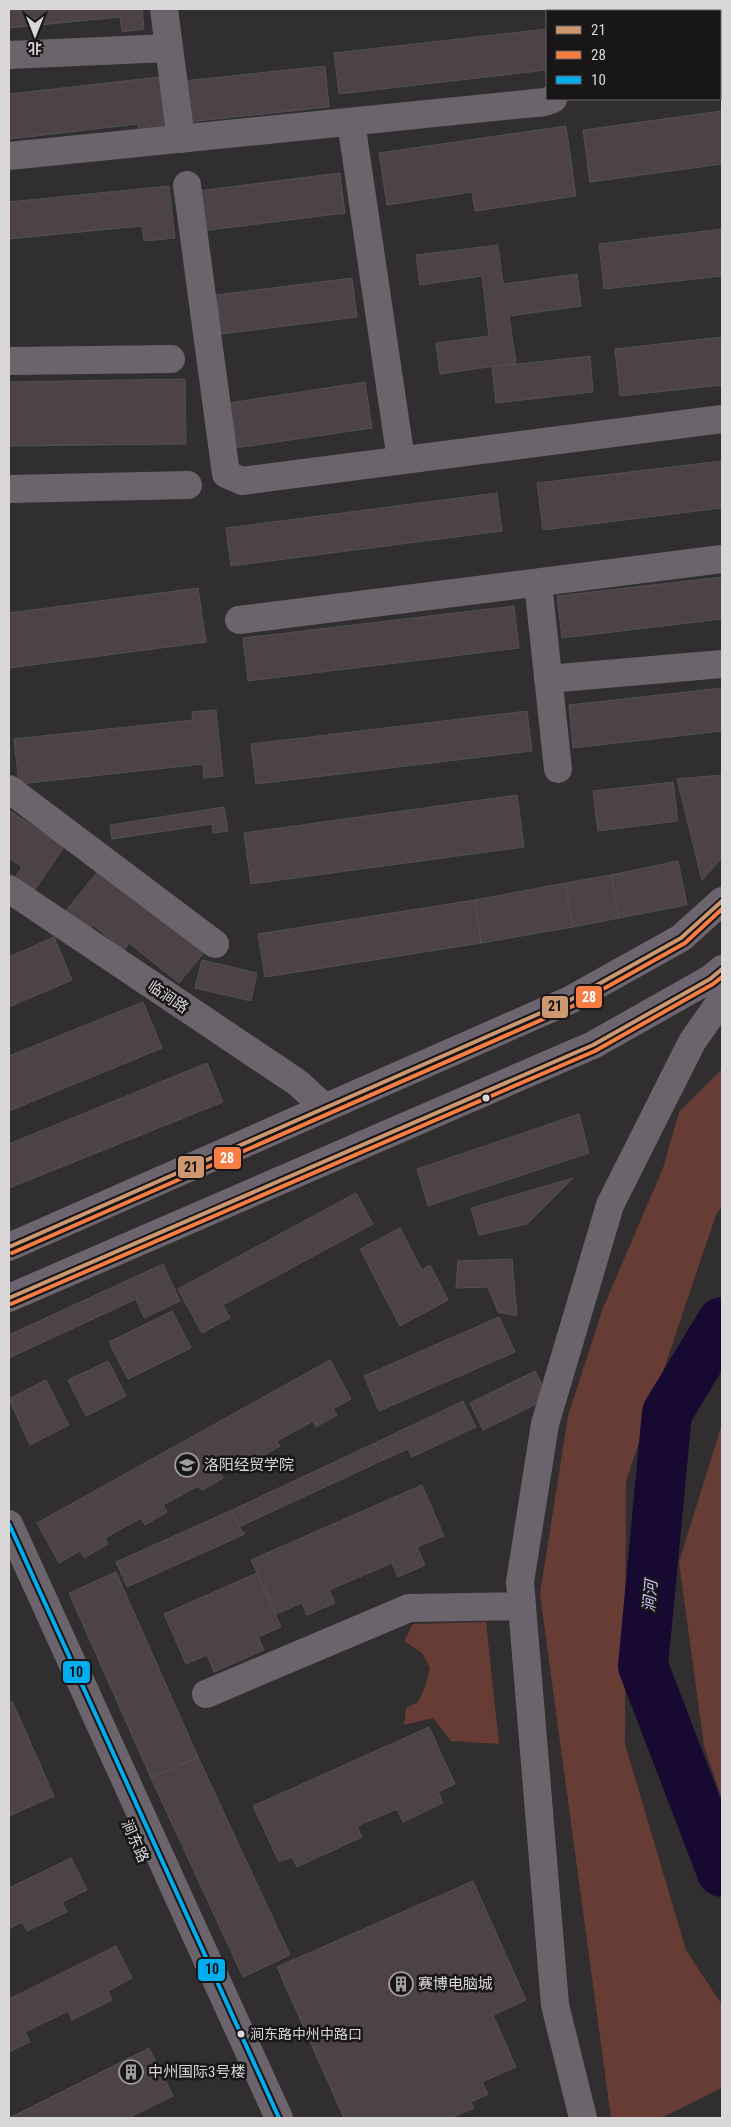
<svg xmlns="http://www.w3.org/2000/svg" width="731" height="2127" font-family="'Roboto Condensed','Noto Sans SC',sans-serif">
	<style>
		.green { fill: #673c34 }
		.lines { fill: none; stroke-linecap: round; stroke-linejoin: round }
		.river { stroke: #180933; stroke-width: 50 }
		.building { fill: #4d4245; stroke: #535152 }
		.minor { stroke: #6c646d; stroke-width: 28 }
		.major { stroke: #6c646f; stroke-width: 28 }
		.bus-1-casing { stroke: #181617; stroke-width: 8 }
		.bus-2-casing { stroke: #181617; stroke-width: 8 }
		.bus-3-casing { stroke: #181617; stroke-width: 8 }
		.bus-1 { stroke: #cd976f; stroke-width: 4 }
		.bus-2 { stroke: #f77d43; stroke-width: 4 }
		.bus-3 { stroke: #00aeef; stroke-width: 4 }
		.bus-dot { fill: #dad7d9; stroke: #181617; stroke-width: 2 }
		.labels { text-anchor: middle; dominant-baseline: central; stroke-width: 5; stroke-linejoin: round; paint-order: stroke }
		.bus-label { font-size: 14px; fill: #dad7d9; stroke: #181617; text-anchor: start }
		.street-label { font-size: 15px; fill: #dad7d9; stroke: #181617 }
		.poi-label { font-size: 15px; fill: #dad7d9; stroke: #181617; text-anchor: start }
		.water-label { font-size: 16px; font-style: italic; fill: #cac1f2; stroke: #181617 }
		.line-badge { stroke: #181617; stroke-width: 2 }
		.badge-label { font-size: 14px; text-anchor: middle; font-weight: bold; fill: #fff }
		.pale-badge-label { font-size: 14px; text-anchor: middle; font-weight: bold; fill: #111 }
	</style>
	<rect width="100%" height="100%" fill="#302e2f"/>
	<path class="green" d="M722,1069V1207L717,1212L626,1481L625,1744L686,1950L722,2005V2088L661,2118H611L540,1594L568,1416L603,1308L663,1168L679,1112Z
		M722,1424V1799L704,1746L679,1562Z
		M486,1622L499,1744L451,1741L433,1718L404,1725L406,1708L418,1702L426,1684L430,1668L422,1653L404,1641L413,1624Z"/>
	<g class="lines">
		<path class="river" d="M722,1322L667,1413L643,1666L722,1872"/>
	</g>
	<path class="building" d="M9,9H142L144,29L122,32L120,17L9,28Z
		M637,9H722V51H720V11H616Z
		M547,29V70L339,94L334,53Z
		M325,66L329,107L188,122L183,81Z
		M160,77L166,134L140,137L138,124L9,139V94Z
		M722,111V164L590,182L583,130Z
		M566,126L576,196L475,211L472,192L387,205L379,153Z
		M340,173L345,213L202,231L197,191Z
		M169,186L175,238L144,241L142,226L9,239V202Z
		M722,229V276L604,289L599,244Z
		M498,245L503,284L577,274L581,306L509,316L516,363L440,374L436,343L489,336L482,276L420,285L416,255Z
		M352,278L357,317L221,334L216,295Z
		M722,337V385L620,396L615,349Z
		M590,356L593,392L496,403L492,367Z
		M185,379L186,444L9,446V382Z
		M365,382L372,428L236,448L229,403Z
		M722,461V508L543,530L537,483Z
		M497,493L502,531L231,566L226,528Z
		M722,577V619L562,638L557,596Z
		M198,588L206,642L9,668V613Z
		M514,606L519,648L248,681L243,638Z
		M722,688V731L573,748L569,705Z
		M216,710L223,776L204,778L203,764L19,784L14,739L193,720L192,712Z
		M527,711L532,751L256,784L251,744Z
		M722,775V858L702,880L677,779Z
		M673,782L678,821L598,831L593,791Z
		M517,795L524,847L251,884L244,833Z
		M224,807L228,831L213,833L212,824L112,839L110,825Z
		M9,810L64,847L34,891L15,878L22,867L9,858Z
		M678,861L687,905L619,918L611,875Z
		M102,866L206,950L179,983L129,943L124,950L93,925L89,931L65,912Z
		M611,875L619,918L573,927L565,883Z
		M565,883L573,927L481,943L475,900Z
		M475,900L481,943L265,977L258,934Z
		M54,937L72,980L9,1007V957Z
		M202,960L257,973L251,1001L195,988Z
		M143,1002L162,1048L9,1111V1056Z
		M207,1063L223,1102L9,1188V1144Z
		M579,1114L589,1153L428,1206L417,1169Z
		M573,1178L527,1224L479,1235L471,1208Z
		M356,1193L373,1224L223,1305L230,1318L202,1333L178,1289Z
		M400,1228L422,1270L430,1265L448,1300L400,1326L360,1249Z
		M512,1259L517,1316L498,1312L488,1287L456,1288L458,1261Z
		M163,1264L180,1301L144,1318L136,1299L9,1358V1335Z
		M172,1311L191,1348L128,1379L109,1342Z
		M499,1317L515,1352L379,1411L364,1376Z
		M330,1360L351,1399L333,1409L337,1415L316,1427L313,1421L277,1441L280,1446L259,1458L256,1453L220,1473L223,1478L202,1490L198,1486L163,1505L167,1512L145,1525L141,1518L105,1538L108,1544L84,1558L80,1551L59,1563L37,1523Z
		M108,1361L126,1396L86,1416L68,1380Z
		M535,1371L549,1398L483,1430L470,1403Z
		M46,1380L69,1425L30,1445L9,1399Z
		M463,1401L476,1427L412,1457L408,1449L383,1460L375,1443Z
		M375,1443L383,1460L239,1527L232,1510Z
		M422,1485L444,1536L417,1547L425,1565L398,1577L392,1563L329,1590L335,1603L307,1615L302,1603L276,1614L251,1560Z
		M232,1510L239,1527L245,1534L127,1587L116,1562Z
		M116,1572L198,1757L151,1778L69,1593Z
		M257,1573L281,1627L258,1637L264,1650L214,1672L207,1655L186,1664L164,1614Z
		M12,1701L54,1796L9,1816V1703Z
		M429,1727L455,1784L438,1792L443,1803L403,1822L397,1809L357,1826L362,1837L297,1867L292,1857L279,1862L253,1806Z
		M198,1757L290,1955L243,1977L151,1778Z
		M71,1858L87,1890L62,1902L67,1912L27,1931L22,1922L9,1929V1888Z
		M473,1881L526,2000L493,2015L516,2067L482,2082L488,2094L471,2102L474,2108L451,2118H344L277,1967Z
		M116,1946L132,1978L108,1991L112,2000L72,2020L68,2011L25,2032L30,2042L9,2052V1999Z
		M149,2048L173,2096L128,2118H9Z"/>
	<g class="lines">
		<path class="minor" d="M164,9L181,139
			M572,9V11
			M9,55L169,48
			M720,80H722
			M351,122L401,460
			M9,156L545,102L553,99
			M187,185L226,474L242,481L722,419
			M9,361L171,359
			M9,489L188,485
			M538,583L558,769
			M239,620L722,559
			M548,679L722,664
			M9,789L215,944
			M9,889L298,1083L324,1107
			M9,1524L279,2118
			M206,1694L409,1608L522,1606
			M583,2118L555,2005L520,1582L545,1424L610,1205L692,1042L722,999"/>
		<path class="major" d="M9,1247L570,1000L681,938L722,901
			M9,1298L593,1045L710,979L722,969"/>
		<g class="bus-1-casing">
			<path id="bus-1" d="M9,1247L570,1000L681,938L722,901
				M9,1298L593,1045L710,979L722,969"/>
		</g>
		<g class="bus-2-casing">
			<path id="bus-2" d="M12,1253L573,1006L685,943L722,909
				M11,1304L595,1051L713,984L722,977"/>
		</g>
		<g class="bus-3-casing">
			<path id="bus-3" d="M9,1524L279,2118"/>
		</g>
		<use href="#bus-1" class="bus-1"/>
		<use href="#bus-2" class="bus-2"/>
		<use href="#bus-3" class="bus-3"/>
	</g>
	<defs>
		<g id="school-ring" transform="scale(1.25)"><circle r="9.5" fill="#181617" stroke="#9e9c9e" stroke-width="1.5"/><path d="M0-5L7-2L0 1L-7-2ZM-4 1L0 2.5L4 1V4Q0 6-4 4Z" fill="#9e9c9e"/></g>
		<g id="building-ring" transform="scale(1.25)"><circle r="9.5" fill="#181617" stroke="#9e9c9e" stroke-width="1.5"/><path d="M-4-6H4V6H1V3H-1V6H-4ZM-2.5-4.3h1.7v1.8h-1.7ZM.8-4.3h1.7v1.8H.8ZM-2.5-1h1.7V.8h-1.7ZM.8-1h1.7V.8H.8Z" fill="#9e9c9e"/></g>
	</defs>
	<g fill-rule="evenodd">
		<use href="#school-ring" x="187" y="1465"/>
		<use href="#building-ring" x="401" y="1984"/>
		<use href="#building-ring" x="131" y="2072"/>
	</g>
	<g class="bus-dot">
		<circle cx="486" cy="1098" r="4.5"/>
		<circle cx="241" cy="2034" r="4.5"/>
	</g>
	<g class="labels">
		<g class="bus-label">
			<text x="250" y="2034">涧东路中州中路口</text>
		</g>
		<g class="street-label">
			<text transform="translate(168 997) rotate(34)">临涧路</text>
			<text transform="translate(135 1841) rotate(66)">涧东路</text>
		</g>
		<g class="poi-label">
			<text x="204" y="1465">洛阳经贸学院</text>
			<text x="418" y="1984">赛博电脑城</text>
			<text x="148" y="2072">中州国际3号楼</text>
		</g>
		<g class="water-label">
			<text transform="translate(650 1596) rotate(-85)">涧河</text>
		</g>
	</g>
	<g class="line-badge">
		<rect x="575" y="985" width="28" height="24" rx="5" fill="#f77d43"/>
		<rect x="541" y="995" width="28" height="24" rx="5" fill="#cd976f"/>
		<rect x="213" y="1146" width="29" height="24" rx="5" fill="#f77d43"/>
		<rect x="177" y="1155" width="28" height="24" rx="5" fill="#cd976f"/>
		<rect x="62" y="1660" width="29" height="24" rx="5" fill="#00aeef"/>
		<rect x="197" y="1958" width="29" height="24" rx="5" fill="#00aeef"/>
	</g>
	<g class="badge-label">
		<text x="589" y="1002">28</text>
		<text x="227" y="1163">28</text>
	</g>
	<g class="pale-badge-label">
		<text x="555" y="1011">21</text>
		<text x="191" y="1172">21</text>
		<text x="76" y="1677">10</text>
		<text x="212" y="1974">10</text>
	</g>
	<rect width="731" height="2127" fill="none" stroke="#dad7d9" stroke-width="20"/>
	<rect x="546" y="10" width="175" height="90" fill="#181617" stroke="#666365"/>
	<rect x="556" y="26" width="25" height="8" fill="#cd976f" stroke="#666365"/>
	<text x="591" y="35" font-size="15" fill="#dad7d9">21</text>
	<rect x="556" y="51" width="25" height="8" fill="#f77d43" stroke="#666365"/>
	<text x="591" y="60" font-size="15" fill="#dad7d9">28</text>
	<rect x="556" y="76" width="25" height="8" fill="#00aeef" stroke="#666365"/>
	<text x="591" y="85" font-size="15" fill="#dad7d9">10</text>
	<g transform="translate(35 35) rotate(180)" stroke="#181617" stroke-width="4" paint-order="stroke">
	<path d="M0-4L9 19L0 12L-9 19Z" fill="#dad7d9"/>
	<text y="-8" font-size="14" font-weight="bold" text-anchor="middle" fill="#dad7d9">北</text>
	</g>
</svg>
